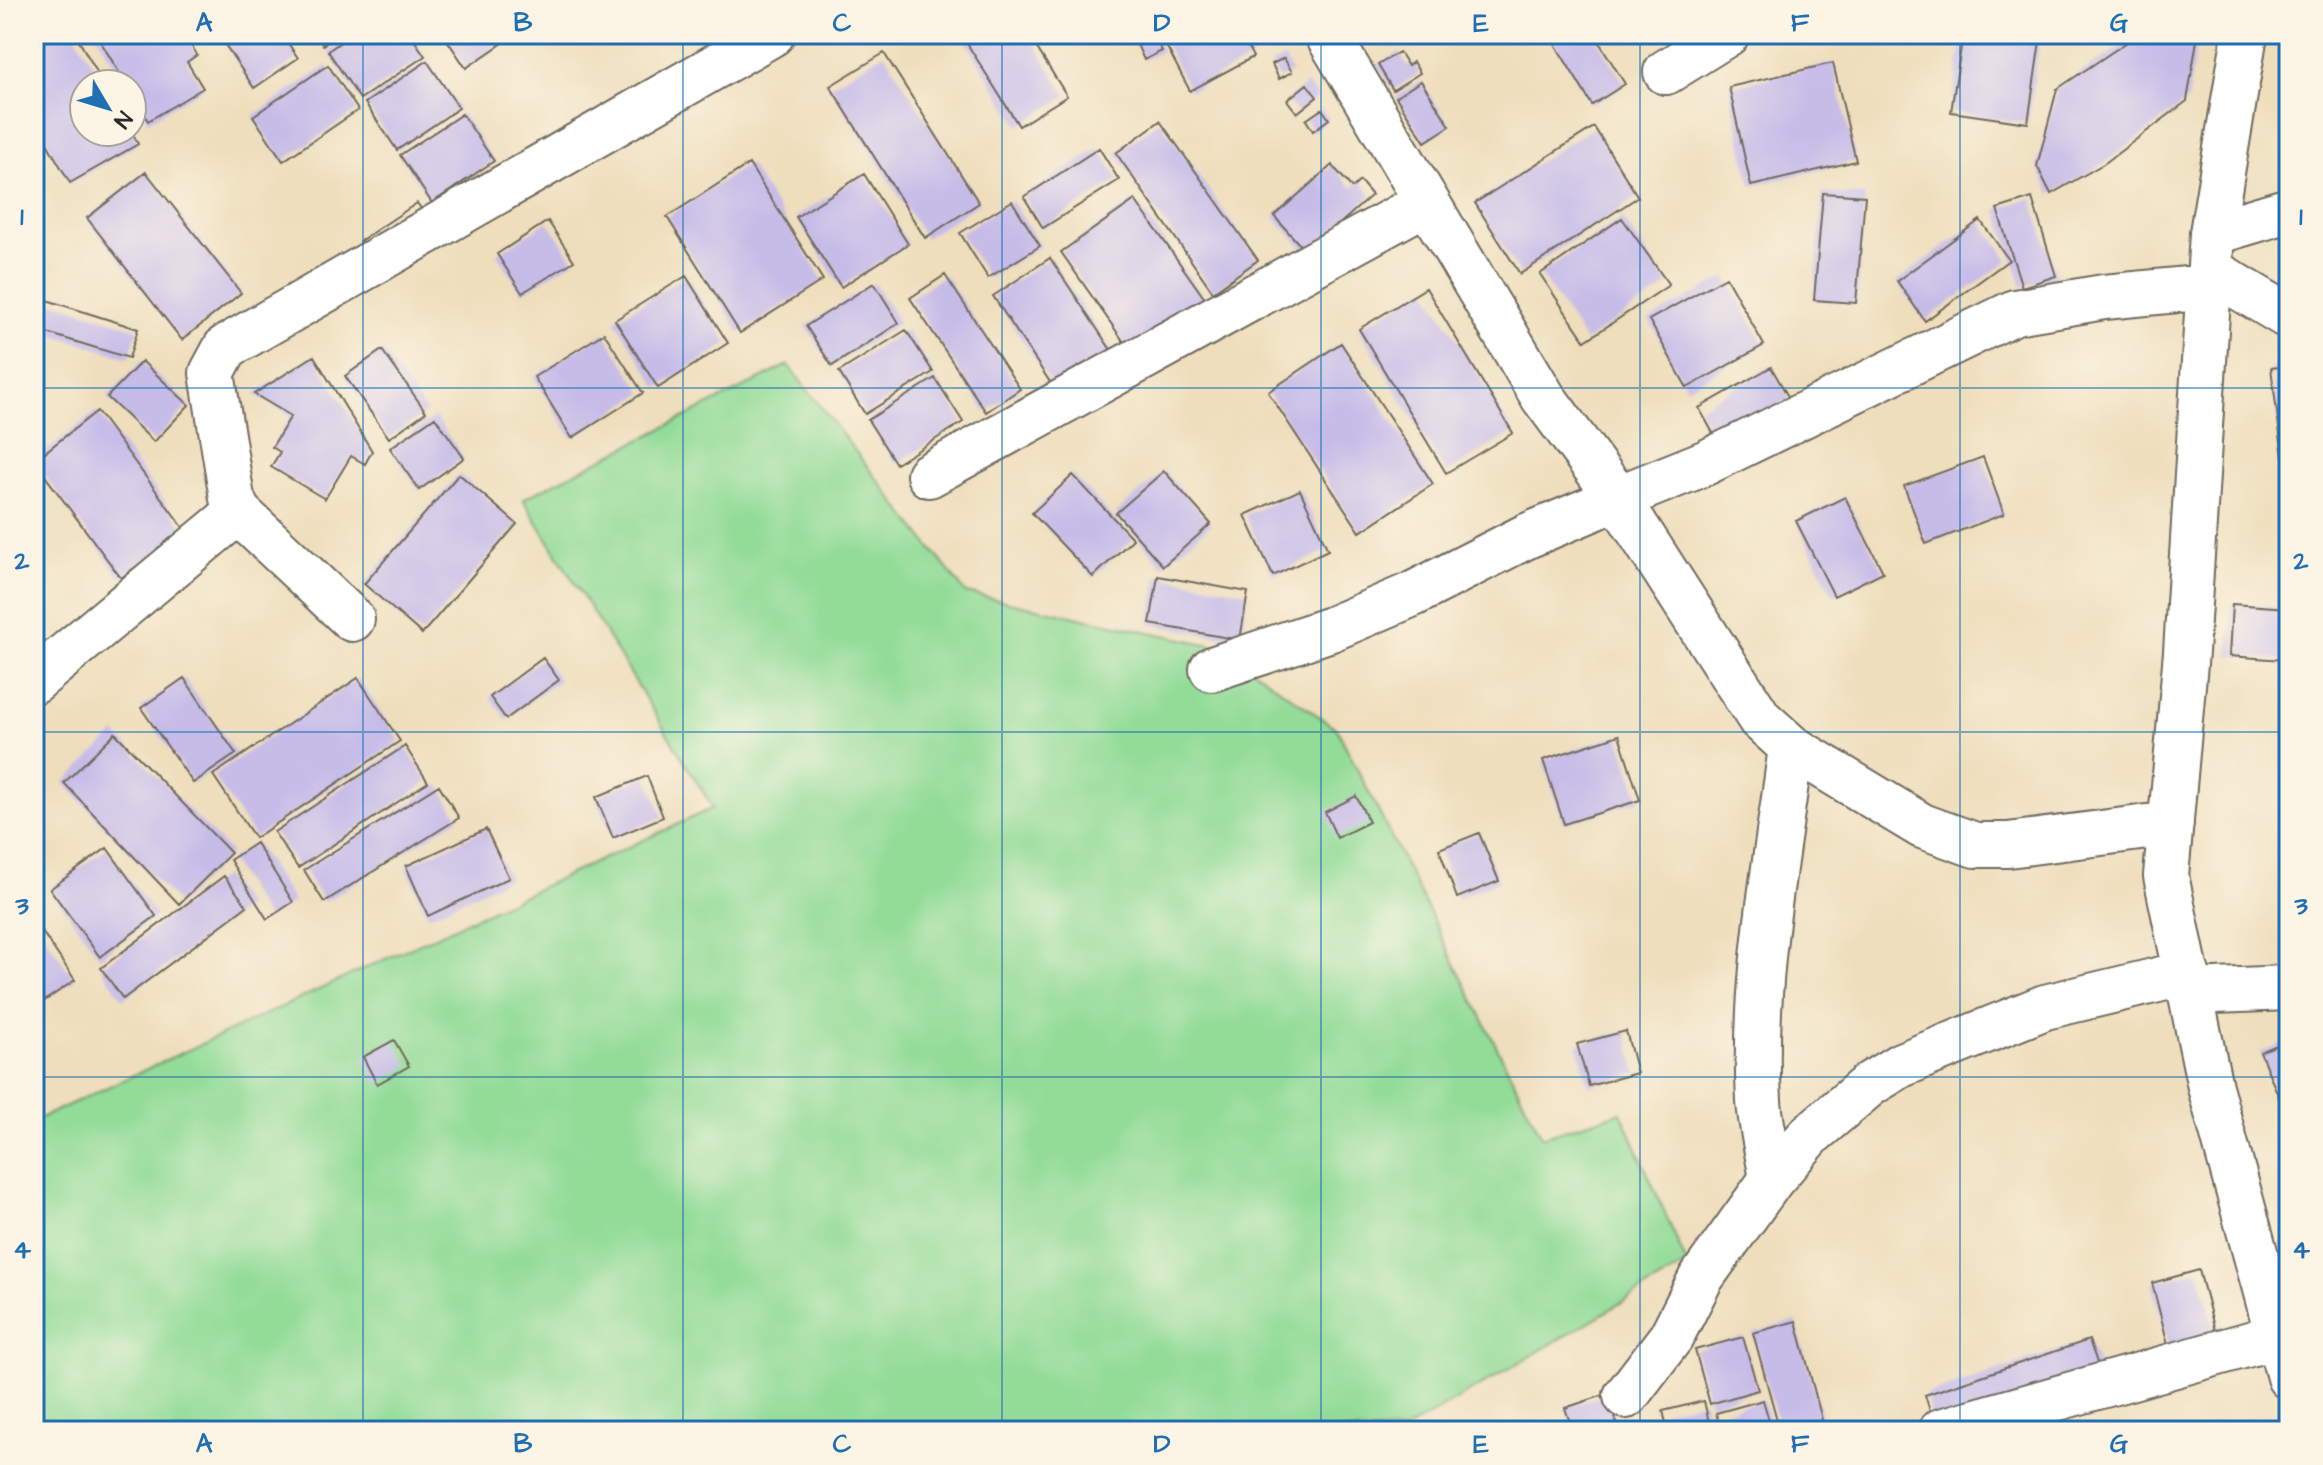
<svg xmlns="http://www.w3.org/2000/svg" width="2323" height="1465" font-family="'Architects Daughter',sans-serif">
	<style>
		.green { fill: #92dc97; stroke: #5e8461; stroke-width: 2 }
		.building { fill: #c6bce8 }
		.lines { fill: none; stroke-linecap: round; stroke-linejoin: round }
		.street-casing { stroke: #6f6a5e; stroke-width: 48 }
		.street { stroke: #fff; stroke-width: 44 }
		.grid { fill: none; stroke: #1f6fb2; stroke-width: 2; stroke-opacity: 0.55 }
		.neatline { fill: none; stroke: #1f6fb2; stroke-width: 3 }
		.grid-label { font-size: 26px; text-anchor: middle; font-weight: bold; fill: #1f6fb2 }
	</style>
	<rect width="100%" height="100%" fill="#fcf5e5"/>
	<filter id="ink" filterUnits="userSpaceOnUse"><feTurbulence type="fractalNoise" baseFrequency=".0125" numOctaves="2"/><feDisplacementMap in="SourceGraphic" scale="16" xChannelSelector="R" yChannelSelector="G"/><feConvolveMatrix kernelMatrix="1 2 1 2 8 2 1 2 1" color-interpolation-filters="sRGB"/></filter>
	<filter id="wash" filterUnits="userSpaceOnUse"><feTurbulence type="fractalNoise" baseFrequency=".006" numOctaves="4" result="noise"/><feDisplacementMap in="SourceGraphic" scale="32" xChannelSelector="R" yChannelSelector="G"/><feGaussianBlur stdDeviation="1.8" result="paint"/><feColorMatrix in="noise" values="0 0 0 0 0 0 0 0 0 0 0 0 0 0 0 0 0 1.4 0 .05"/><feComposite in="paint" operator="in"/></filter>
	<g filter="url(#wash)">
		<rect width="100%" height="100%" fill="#eedebc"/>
		<path class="green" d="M788,365L966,593L1220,647L1337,729L1542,1137L1621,1112L1687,1264L1403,1431H34V1121L713,808L523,499Z"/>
		<g id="blocks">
			<path class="building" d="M34,34H75L104,84H84V132H132L138,144L70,183L34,121Z
				M96,34H185L197,55L187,62L203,88L148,121L132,94V84H126Z
				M218,34H282L298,58L254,88Z
				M315,34H340L323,45Z
				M352,34H410L425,56L360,99L328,51Z
				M443,34H516L466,68Z
				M961,34H1028L1067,96L1019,126Z
				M1143,34H1154L1162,51L1144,60L1134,38Z
				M1160,34H1241L1253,57L1190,91Z
				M1549,34H1594L1625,84L1592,105Z
				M1963,34H2041L2028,123L1951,112Z
				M2139,34H2198L2187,101L2105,163L2051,194L2037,166L2057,89Z
				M1399,52L1408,66L1413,62L1420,73L1393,90L1378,65Z
				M884,53L979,203L925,238L830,86Z
				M1284,58L1292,72L1279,79L1272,64Z
				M427,61L459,108L397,150L365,103Z
				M1833,63L1856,161L1751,186L1729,87Z
				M328,65L358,110L283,161L253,116Z
				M1421,81L1450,126L1425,142L1396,97Z
				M1307,84L1317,97L1297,113L1287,100Z
				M1322,109L1329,119L1313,131L1306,120Z
				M462,114L494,161L432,203L400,155Z
				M1160,121L1258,260L1213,292L1116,153Z
				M1594,127L1638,197L1520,274L1475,203Z
				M1099,148L1119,180L1043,228L1024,197Z
				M749,164L823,280L740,333L667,217Z
				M1332,165L1352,188L1360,181L1372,195L1307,253L1274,216Z
				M146,172L241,293L182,340L87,218Z
				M864,174L908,244L841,287L796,217Z
				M1823,193L1865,196L1856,303L1814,300Z
				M2032,198L2056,276L2022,287L1997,209Z
				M1135,200L1205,299L1131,352L1061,252Z
				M1012,201L1040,246L988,278L960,233Z
				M417,203L428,218L371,257L360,241Z
				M1622,218L1669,285L1585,341L1540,274Z
				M1980,220L2009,260L1925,321L1897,281Z
				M548,221L574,261L522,293L497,254Z
				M1050,258L1113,353L1056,391L993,296Z
				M945,275L1020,389L986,412L910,298Z
				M686,276L728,343L658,388L615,320Z
				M1726,277L1764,345L1687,388L1649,320Z
				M874,283L899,323L832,366L806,326Z
				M1426,288L1513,433L1446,473L1359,329Z
				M34,296L138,329L129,358L34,329Z
				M906,330L933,372L865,414L839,372Z
				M604,333L643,393L572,438L534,377Z
				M1341,343L1433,484L1360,532L1268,392Z
				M382,350L426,412L389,438L345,376Z
				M314,356L372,451L365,464L351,456L325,499L271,467L280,452L272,447L291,416L254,394Z
				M142,361L189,405L154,442L107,397Z
				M2289,366V456L2283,457L2271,368Z
				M1771,367L1790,400L1718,442L1699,408Z
				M935,378L963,422L896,464L868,420Z
				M97,411L185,530L121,578L34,461Z
				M435,417L464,458L419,490L390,448Z
				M1983,457L2004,514L1926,544L1904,486Z
				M1164,471L1211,524L1163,566L1116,513Z
				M459,474L517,524L422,634L364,584Z
				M1073,475L1133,539L1093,577L1032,513Z
				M1300,490L1328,550L1273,576L1245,515Z
				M1845,497L1883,572L1834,596L1796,521Z
				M1158,576L1248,592L1240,640L1150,624Z
				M2232,604L2288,608L2283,660L2229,656Z
				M543,658L559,680L506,719L490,697Z
				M184,678L236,754L193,783L141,708Z
				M358,678L400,741L255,838L213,775Z
				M115,733L231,853L179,904L64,783Z
				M1619,735L1640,800L1564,824L1543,760Z
				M405,746L428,782L298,868L274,832Z
				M647,776L663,817L613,838L596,797Z
				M439,785L459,818L324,902L304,870Z
				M1356,796L1369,822L1337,838L1325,812Z
				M486,829L509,878L428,916L406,866Z
				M1479,833L1499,881L1457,898L1439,849Z
				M256,843L293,902L267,919L230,860Z
				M107,848L156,916L100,957L50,889Z
				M224,876L247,906L123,999L101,968Z
				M34,920L75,980L34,1008Z
				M1626,1031L1637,1073L1589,1086L1577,1044Z
				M394,1040L409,1066L377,1084L363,1057Z
				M2289,1040V1104L2283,1107L2260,1052Z
				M2289,1128V1149L2282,1131Z
				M2199,1270L2218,1342L2171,1356L2152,1283Z
				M1796,1321L1825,1431H1780L1753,1333Z
				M1743,1337L1758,1390L1710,1404L1695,1350Z
				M2089,1340L2101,1374L1936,1430L1925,1395Z
				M1607,1394L1619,1431H1573L1565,1408Z
				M1763,1400L1772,1431H1721L1716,1413Z
				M1704,1401L1711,1431H1668L1663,1411Z"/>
		</g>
	</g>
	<g filter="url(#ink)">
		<use href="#blocks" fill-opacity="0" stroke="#6f6a5e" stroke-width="2"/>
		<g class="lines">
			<g class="street-casing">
				<path id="street" d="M1327,34L1543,397L1618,498L1705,463L2015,312L2104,297L2209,287
					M2245,34L2212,233L2186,652L2166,876L2210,1087L2289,1377
					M1666,72L1727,34
					M2212,233L2289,210
					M2212,271L2289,317
					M929,475L1427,202
					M352,619L238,512L232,498L212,373L226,347L772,34
					M1212,669L1331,629L1413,594L1527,536L1618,498L1760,719L1791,747L1922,826L1975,845H2008L2171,824
					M34,681L238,512
					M2190,992L2289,988
					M1772,1179C1768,1154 1761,1127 1759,1101C1752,982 1776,863 1791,747
					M1626,1396L1671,1337L1701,1278L1772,1179L1811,1134L1870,1084L1901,1065L2045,1007L2187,973
					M1941,1431L2278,1336"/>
			</g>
			<use href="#street" class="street"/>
		</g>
	</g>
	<path class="grid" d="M363,34V1431M683,34V1431M1002,34V1431M1321,34V1431M1640,34V1431M1960,34V1431M34,388H2289M34,732H2289M34,1077H2289"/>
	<rect width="2323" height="1465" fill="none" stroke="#fcf5e5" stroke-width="88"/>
	<g transform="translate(108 108) rotate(128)"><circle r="38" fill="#fcf5e5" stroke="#a8a49b" stroke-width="2"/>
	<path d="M0-6L14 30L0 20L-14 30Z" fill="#1f6fb2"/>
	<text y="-12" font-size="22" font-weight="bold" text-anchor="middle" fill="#2b2b2b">N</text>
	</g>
	<rect x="44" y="44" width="2235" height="1377" class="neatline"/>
	<g class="grid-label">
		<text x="204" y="31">A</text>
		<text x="523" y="31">B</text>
		<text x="842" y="31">C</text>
		<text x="1162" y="31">D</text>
		<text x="1481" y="31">E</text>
		<text x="1800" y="31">F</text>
		<text x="2119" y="31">G</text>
		<text x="22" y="225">1</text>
		<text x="2301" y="225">1</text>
		<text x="22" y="569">2</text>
		<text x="2301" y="569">2</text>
		<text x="22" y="914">3</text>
		<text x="2301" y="914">3</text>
		<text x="22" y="1258">4</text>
		<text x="2301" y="1258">4</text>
		<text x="204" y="1452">A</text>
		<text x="523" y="1452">B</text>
		<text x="842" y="1452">C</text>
		<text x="1162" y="1452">D</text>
		<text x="1481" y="1452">E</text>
		<text x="1800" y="1452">F</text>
		<text x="2119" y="1452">G</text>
	</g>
</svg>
